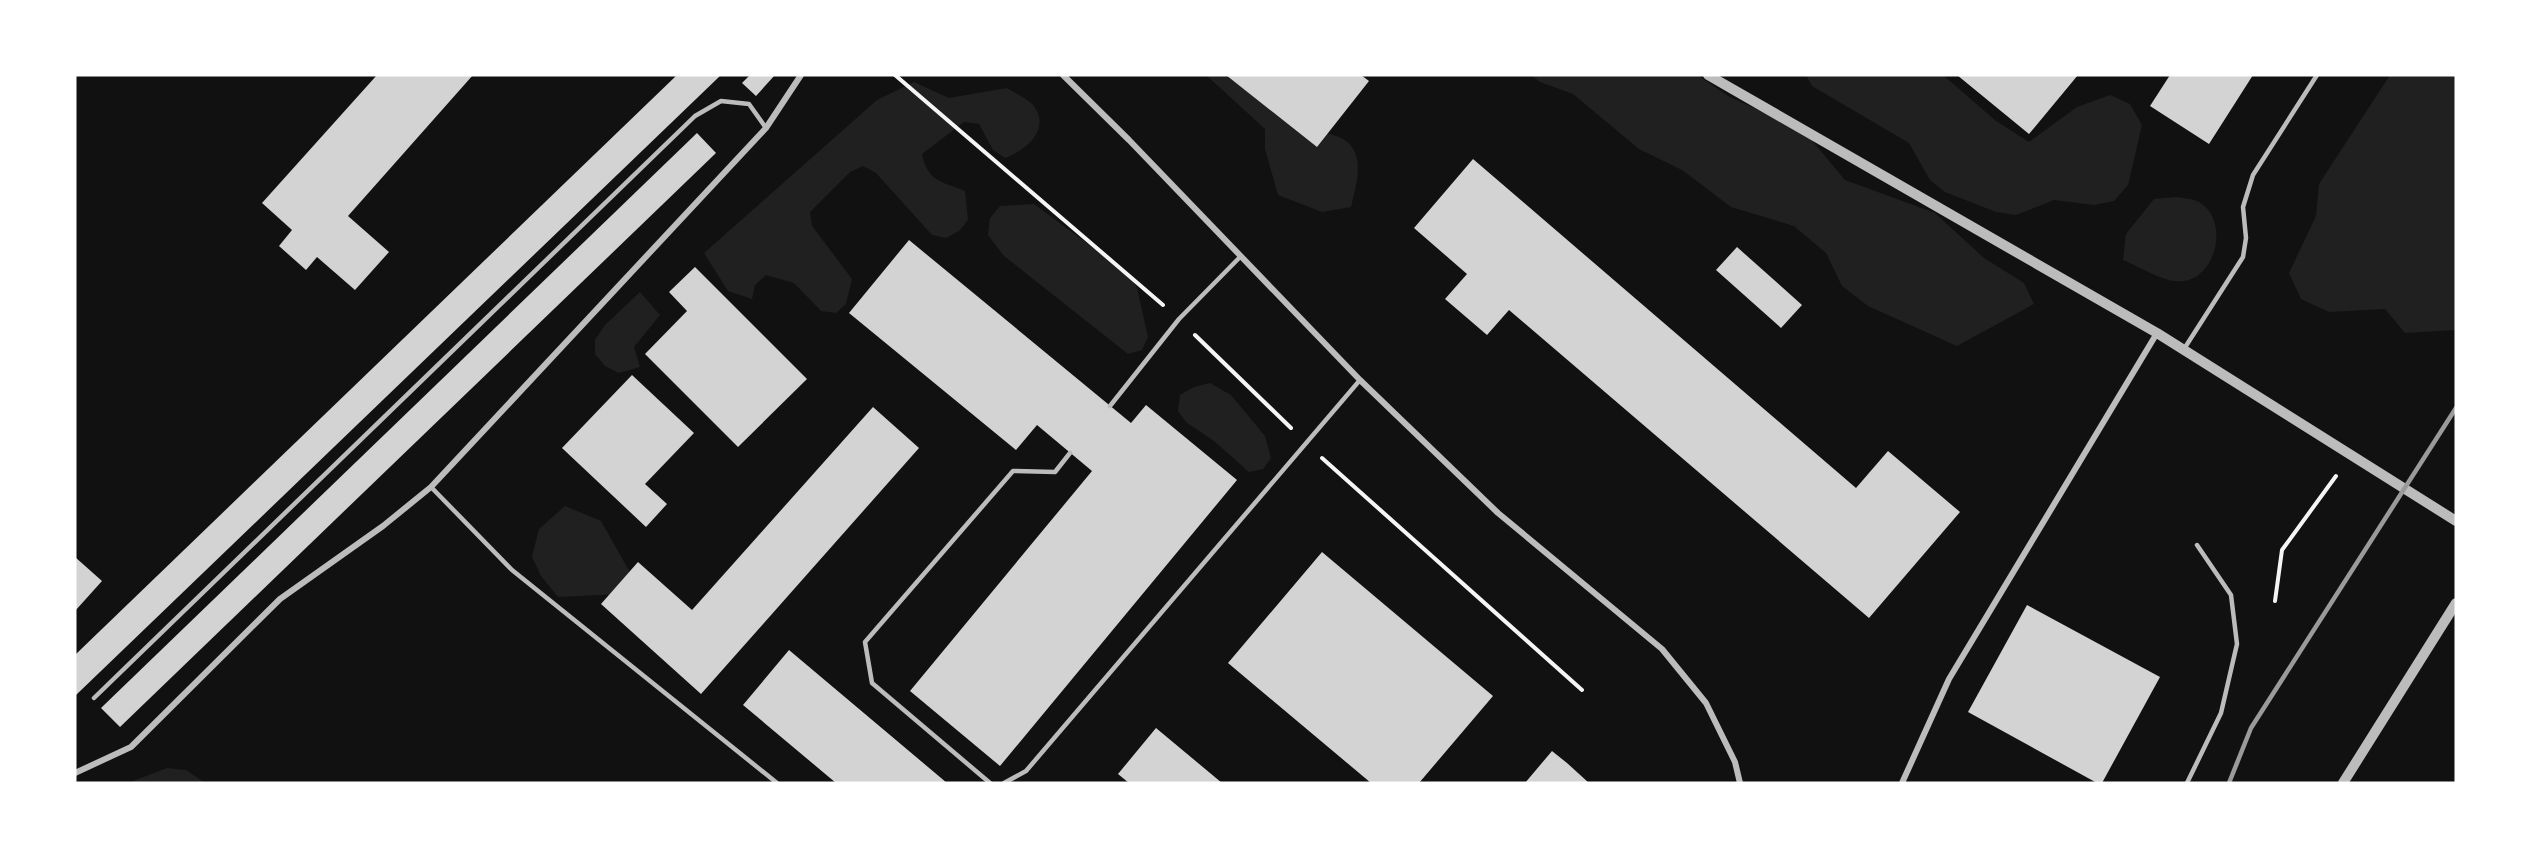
<svg xmlns="http://www.w3.org/2000/svg" width="2531" height="858" font-family="Raleway,sans-serif">
	<style>
		.green { fill: #202020 }
		.building { fill: #d3d3d3 }
		.lines { fill: none; stroke-linecap: round; stroke-linejoin: round }
		.path { stroke: #f5f5f5; stroke-width: 4 }
		.service { stroke: #bcbcbc; stroke-width: 4.5 }
		.minor { stroke: #bcbcbc; stroke-width: 6 }
		.tertiary { stroke: #bcbcbc; stroke-width: 10 }
		.rail { stroke: #9a9a9a; stroke-width: 4.5 }
	</style>
	<rect width="100%" height="100%" fill="#111"/>
	<path class="green" d="M1206,75H1266C1281,92 1296,112 1313,127C1321,133 1334,134 1343,139C1367,153 1356,185 1351,207L1322,212L1278,195L1265,149V129Z
		M1531,75L1699,76L1728,96L1804,131L1845,180L1935,213L1984,258L2024,283L2034,304L1957,346L1868,306L1842,286L1826,253L1794,226L1731,207L1682,170L1639,149L1573,94L1540,82Z
		M1806,75H1943L1996,121L2029,142L2077,107L2110,95L2130,104L2142,125L2128,185L2114,201L2094,205L2054,200L2016,215L1996,212L1945,192L1930,180L1909,143L1812,86Z
		M2390,75H2456V330L2405,333L2385,309L2329,312L2301,299L2289,273L2316,216L2319,184Z
		M914,82L949,98L1007,88C1015,93 1028,99 1034,106C1051,130 1025,151 1005,158L993,150L979,124L964,122L922,154C928,182 941,181 965,191L968,220L959,231L946,238L932,235L876,173L863,166L850,172L810,212L812,226L852,279L846,304L836,313L821,311L794,283L766,275L755,285L752,299L728,291L704,253L877,100Z
		M2176,197C2183,198 2193,199 2199,202C2232,221 2215,287 2174,281C2162,280 2135,265 2123,260L2126,234L2154,199Z
		M1034,204L1130,275L1137,288L1148,337L1142,350L1128,354L1004,256L988,235L990,218L1000,206Z
		M640,292L660,315L634,347L640,367L619,373L605,366L595,354V340L605,325Z
		M1210,383L1231,395L1265,436L1271,458L1263,469L1249,472L1214,441L1186,422L1178,411L1180,395L1194,387Z
		M565,506L601,521L631,574L621,594L558,597L541,576L532,557L539,529Z
		M167,768L186,770L205,783H128Z"/>
	<path class="building" d="M377,75H473L348,216L389,252L355,290L317,257L306,270L279,246L292,230L262,203Z
		M677,75H721L75,696V655Z
		M750,75H775L756,96L742,83Z
		M1226,75H1361L1369,81L1317,147Z
		M1957,75H2078L2029,134Z
		M2170,75H2253L2209,144L2150,106Z
		M697,133L716,153L120,727L101,708Z
		M1473,159L1856,488L1888,451L1960,512L1869,618L1509,310L1487,335L1445,299L1467,274L1414,228Z
		M909,240L1131,423L1146,405L1237,480L1000,766L910,691L1092,471L1037,425L1016,450L849,313Z
		M1737,247L1802,305L1781,328L1716,270Z
		M695,267L807,379L738,447L645,354L687,311L669,292Z
		M632,375L694,433L645,484L667,504L646,527L562,448Z
		M873,407L919,448L701,694L601,604L638,562L692,610Z
		M1322,552L1493,696L1419,783H1371L1228,663Z
		M75,557L102,581L75,611Z
		M2027,605L2160,677L2102,783H2097L1968,712Z
		M789,650L947,783H836L743,705Z
		M1156,728L1222,783H1129L1118,774Z
		M1552,751L1567,763L1589,783H1525Z"/>
	<g class="lines">
		<path class="path" d="M895,75L1163,305
			M1195,335L1291,428
			M1322,458L1582,690
			M2275,601L2282,550L2336,476"/>
		<path class="service" d="M2184,349L2243,257L2246,238L2243,207L2253,175L2317,75
			M1110,406L1179,319L1241,256
			M431,487L512,570L777,783
			M94,698L695,116L721,101L749,104L766,128
			M990,783L872,683L865,642L1013,471L1055,472L1070,453
			M1004,783L1026,771L1360,380
			M2187,783L2221,713L2237,644L2231,595L2197,545"/>
		<path class="minor" d="M1063,75L1129,140L1360,380L1498,513L1662,649L1706,703L1735,762L1740,783
			M75,773L131,747L280,599L383,526L431,487L766,128L801,75
			M1902,783L1949,679L2157,333"/>
		<path class="tertiary" d="M1708,75L2157,333L2456,521
			M2343,783L2456,603"/>
		<path class="rail" d="M2229,783L2251,728L2456,408"/>
	</g>
	<rect width="2531" height="858" fill="none" stroke="#ffffff" stroke-width="153"/>
</svg>
